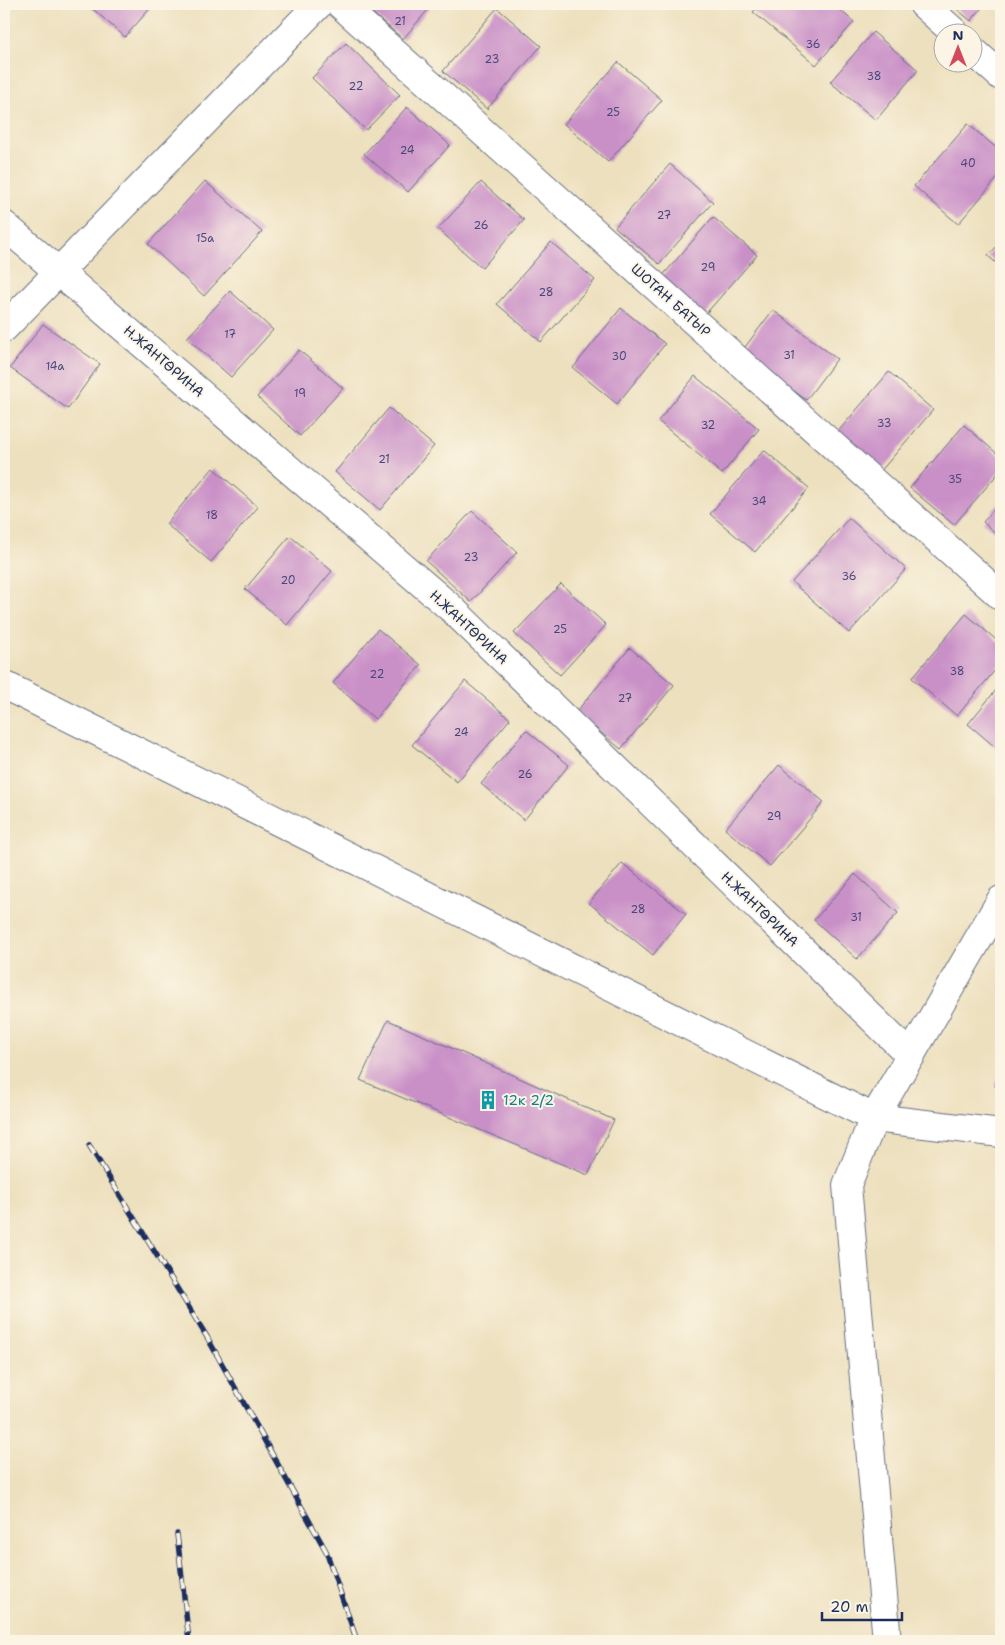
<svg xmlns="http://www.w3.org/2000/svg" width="1005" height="1645" font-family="'Shantell Sans',sans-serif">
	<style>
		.building { fill: #c98fc7 }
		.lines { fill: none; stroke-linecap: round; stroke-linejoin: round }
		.minor-casing { stroke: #646d80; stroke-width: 30 }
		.minor { stroke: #fff; stroke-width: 28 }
		.rail-casing { stroke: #1b2f5e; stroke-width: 5.5 }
		.rail { stroke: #fcf5e5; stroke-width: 4; stroke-dasharray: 11; stroke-linecap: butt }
		.labels { text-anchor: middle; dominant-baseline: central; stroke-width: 4; stroke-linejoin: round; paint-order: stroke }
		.number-label { font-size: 11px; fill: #464778 }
		.street-label { font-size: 14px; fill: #1b2f5e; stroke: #fcf5e5 }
		.culture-label { font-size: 14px; fill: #0d838f; stroke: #fcf5e5; text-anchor: start }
	</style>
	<rect width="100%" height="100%" fill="#fcf5e5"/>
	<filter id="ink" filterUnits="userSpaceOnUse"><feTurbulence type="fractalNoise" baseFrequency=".02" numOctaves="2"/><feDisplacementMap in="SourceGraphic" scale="10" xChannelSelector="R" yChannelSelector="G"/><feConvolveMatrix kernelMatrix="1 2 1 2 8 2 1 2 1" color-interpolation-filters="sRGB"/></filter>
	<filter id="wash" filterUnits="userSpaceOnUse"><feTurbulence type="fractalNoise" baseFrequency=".0096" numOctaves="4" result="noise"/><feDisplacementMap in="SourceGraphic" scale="20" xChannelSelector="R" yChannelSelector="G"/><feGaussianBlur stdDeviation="1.12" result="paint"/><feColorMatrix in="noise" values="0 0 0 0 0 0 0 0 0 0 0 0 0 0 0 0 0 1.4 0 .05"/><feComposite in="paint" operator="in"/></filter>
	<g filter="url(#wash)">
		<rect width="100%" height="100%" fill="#ede0be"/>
		<g id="blocks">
			<path class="building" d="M87,4H154L125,37Z
				M362,4H433L403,39Z
				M760,4H833L854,22L816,65L753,12Z
				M951,4H985L971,21Z
				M497,8L541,46L487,109L443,71Z
				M873,32L918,70L876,120L830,82Z
				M346,43L400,95L366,130L312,78Z
				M618,62L662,100L608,162L564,124Z
				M407,107L450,145L408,192L364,154Z
				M968,124L1001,152V174L958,224L914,186Z
				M670,164L713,202L659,264L615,227Z
				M205,181L262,232L204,296L148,244Z
				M481,182L524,220L482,268L438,229Z
				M713,217L757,255L703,317L659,280Z
				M551,242L595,280L541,342L497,304Z
				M1001,242V267L988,256Z
				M230,291L273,330L231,377L187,338Z
				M621,308L665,344L617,404L573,368Z
				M773,310L837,359L806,400L742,351Z
				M43,324L100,364L68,409L10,368Z
				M299,350L343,388L300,436L257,397Z
				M889,372L933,410L879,473L835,435Z
				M695,376L759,429L722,474L658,421Z
				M389,408L434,446L380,510L335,472Z
				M964,425L1001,457V470L954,525L910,488Z
				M764,450L809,488L755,552L710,514Z
				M213,468L258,507L211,562L166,524Z
				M1001,501V538L983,522Z
				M472,511L517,552L471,602L426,561Z
				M849,518L906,569L849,633L792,582Z
				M290,536L332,571L287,625L245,589Z
				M561,584L606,625L560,675L514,633Z
				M966,614L1001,644V663L957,716L912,678Z
				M378,629L421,665L375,719L333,683Z
				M630,648L674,685L621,749L576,712Z
				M465,681L510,719L457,782L412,745Z
				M1001,684V752L968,724Z
				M526,730L569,765L524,820L481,784Z
				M779,765L824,802L770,866L725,829Z
				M622,863L686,914L653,955L589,903Z
				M855,874L898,913L857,959L814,920Z
				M388,1020L614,1120L588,1175L360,1080Z
				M1001,1073V1089L995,1086Z"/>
		</g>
	</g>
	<g filter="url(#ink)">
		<use href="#blocks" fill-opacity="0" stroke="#646d80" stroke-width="1"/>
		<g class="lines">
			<g class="minor-casing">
				<path id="minor" d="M340,4L1001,596
					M923,4L954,32
					M972,50L1001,76
					M4,225L452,609L911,1056
					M4,328L319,4
					M4,685L874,1118L1001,1133
					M887,1641L847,1185L874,1118L1001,900"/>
			</g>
			<use href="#minor" class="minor"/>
			<g class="rail-casing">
				<path id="rail" d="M89,1145L207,1337L326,1551L357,1641
					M177,1534L189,1641"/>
			</g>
			<use href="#rail" class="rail"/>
		</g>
	</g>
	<defs>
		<g id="building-bare" transform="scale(1.5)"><path d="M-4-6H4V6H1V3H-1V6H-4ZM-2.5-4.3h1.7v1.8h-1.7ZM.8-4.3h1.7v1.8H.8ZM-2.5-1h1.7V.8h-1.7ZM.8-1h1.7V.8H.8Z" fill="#0f9aa8" stroke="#fcf5e5" stroke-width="2.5" paint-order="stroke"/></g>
	</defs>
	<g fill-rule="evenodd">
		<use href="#building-bare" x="488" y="1100"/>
	</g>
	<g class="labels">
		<g class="number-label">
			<text x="400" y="21">21</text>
			<text x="813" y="44">36</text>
			<text x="492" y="59">23</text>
			<text x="874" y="76">38</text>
			<text x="356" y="86">22</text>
			<text x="613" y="112">25</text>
			<text x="407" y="150">24</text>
			<text x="968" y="163">40</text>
			<text x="664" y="215">27</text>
			<text x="481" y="225">26</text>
			<text x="205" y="238">15а</text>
			<text x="708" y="267">29</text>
			<text x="546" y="292">28</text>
			<text x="230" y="334">17</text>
			<text x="789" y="355">31</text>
			<text x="619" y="356">30</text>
			<text x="55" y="366">14а</text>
			<text x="300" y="393">19</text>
			<text x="884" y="423">33</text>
			<text x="708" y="425">32</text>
			<text x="384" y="459">21</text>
			<text x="955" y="479">35</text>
			<text x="759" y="501">34</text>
			<text x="212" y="515">18</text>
			<text x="471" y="557">23</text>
			<text x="849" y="576">36</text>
			<text x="288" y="580">20</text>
			<text x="560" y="629">25</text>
			<text x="957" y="671">38</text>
			<text x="377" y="674">22</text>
			<text x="625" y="698">27</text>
			<text x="461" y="732">24</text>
			<text x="525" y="774">26</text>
			<text x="774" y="816">29</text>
			<text x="638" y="909">28</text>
			<text x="856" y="917">31</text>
		</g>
		<g class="street-label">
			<text transform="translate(671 300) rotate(42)">ШОТАН БАТЫР</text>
			<text transform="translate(164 361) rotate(41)">Н.ЖАНТӨРИНА</text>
			<text transform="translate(469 627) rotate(43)">Н.ЖАНТӨРИНА</text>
			<text transform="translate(760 909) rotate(44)">Н.ЖАНТӨРИНА</text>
		</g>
		<g class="culture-label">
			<text x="503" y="1100">12к 2/2</text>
		</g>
	</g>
	<rect width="1005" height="1645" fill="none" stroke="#fcf5e5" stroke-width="20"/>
	<g transform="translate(958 48)"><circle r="24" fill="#fcf5e5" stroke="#a2a6af"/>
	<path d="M0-4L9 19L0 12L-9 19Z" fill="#d1495b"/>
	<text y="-8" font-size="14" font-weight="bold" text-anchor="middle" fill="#1b2f5e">N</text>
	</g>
	<path d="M822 1612v8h80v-8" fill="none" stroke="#1b2f5e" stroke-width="2.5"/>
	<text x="830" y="1612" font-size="15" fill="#1b2f5e" stroke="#fcf5e5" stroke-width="4" paint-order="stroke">20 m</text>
</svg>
